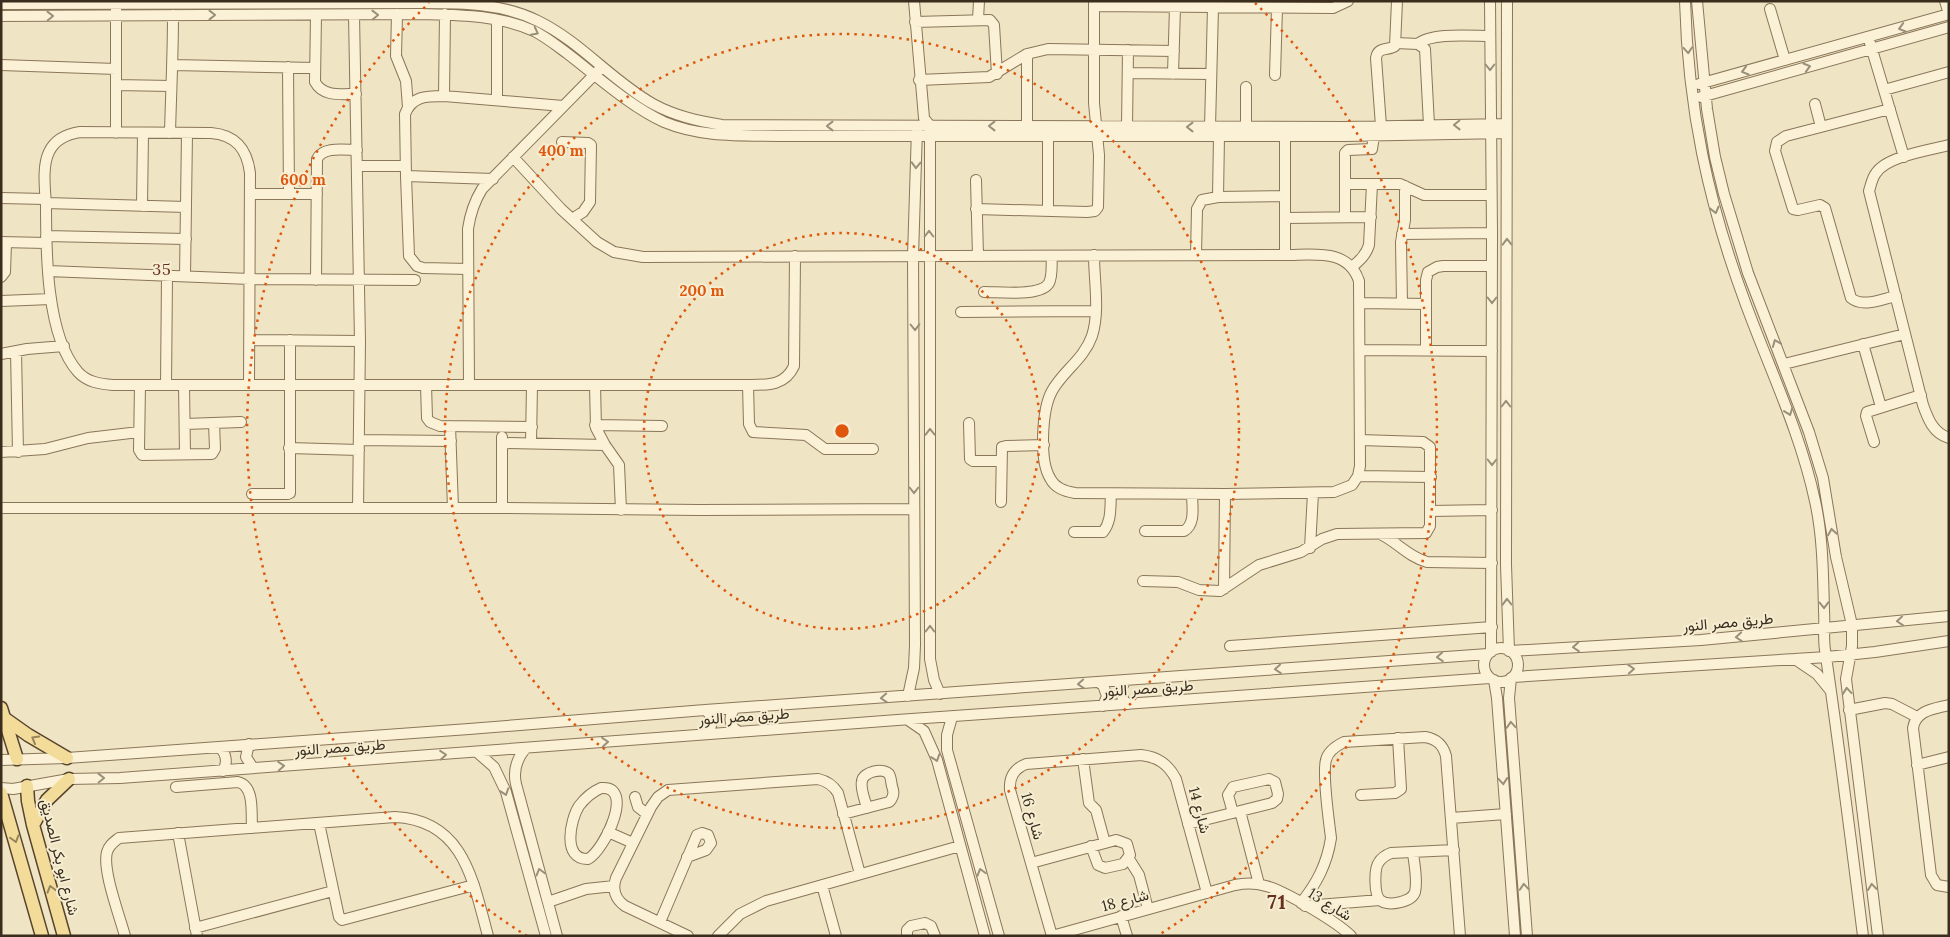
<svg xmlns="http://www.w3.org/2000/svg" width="1950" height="937" font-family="Lora,Vazirmatn,serif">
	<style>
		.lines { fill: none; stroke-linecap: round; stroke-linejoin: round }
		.minor-casing { stroke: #8a7659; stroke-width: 12 }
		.major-casing { stroke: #58442e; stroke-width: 15 }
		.minor { stroke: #faf1d7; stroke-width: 10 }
		.major { stroke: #f3dc9a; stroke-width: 12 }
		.oneway { stroke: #9a8f7a }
		.oneway2 { stroke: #96845c }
		.ring { fill: none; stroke: #df570d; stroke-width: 2.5; stroke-dasharray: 2.5 5 }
		.labels { text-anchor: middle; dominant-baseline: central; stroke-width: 4; stroke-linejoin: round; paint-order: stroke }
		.street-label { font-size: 15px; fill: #3a2d1e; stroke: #f6eed3 }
		.neighbourhood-label { font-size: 16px; letter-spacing: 1px; fill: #68301c; stroke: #f6eed3 }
		.district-label { font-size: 20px; font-weight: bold; letter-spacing: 1px; fill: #68301c; stroke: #f6eed3 }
		.centre { fill: #df570d; stroke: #f6eed3; stroke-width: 2.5 }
		.ring-label { font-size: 15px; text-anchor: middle; font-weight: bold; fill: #df570d; stroke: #f6eed3; stroke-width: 4; stroke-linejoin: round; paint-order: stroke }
	</style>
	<rect width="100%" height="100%" fill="#efe4c3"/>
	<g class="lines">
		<g class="minor-casing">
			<path id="minor" d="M914,1L924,118L930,126V659L934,680L940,694
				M1490,1L1492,233L1491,652
				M1507,1L1506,565L1509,651
				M1685,1C1688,108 1708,202 1745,302C1769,368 1800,431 1815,501C1823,537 1823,574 1824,611C1825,624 1823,637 1825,650C1839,745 1851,840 1863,936
				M1697,1L1707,109L1715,157L1724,194L1748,273L1809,432L1823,478L1836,557L1852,625V646L1846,679L1878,936
				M1945,1L1949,14
				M1,4L422,3C462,3 502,3 538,21C581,42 612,81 653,104C675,116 698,121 722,125L1344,127L1506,124
				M1094,6L1333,8L1348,1
				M116,9V133
				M1770,9L1785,60
				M397,14L396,56L406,81L408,107
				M316,15L315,82C323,97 341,94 356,94
				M354,15L360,341L358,508
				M1,16L422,14C460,15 499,15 534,31C546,37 557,46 568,54C598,77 631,107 664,122C702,138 743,135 783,136H1345L1506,133
				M978,19L979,1
				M915,22L990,20L994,25L997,74
				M1396,43L1418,44L1425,49L1429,125
				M1870,43L1904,157
				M1418,44C1431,32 1472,36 1490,36
				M1,65L116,69
				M173,65L315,68
				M288,67L289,194
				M1128,73L1211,74
				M1173,74L1175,7
				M1275,75L1277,8
				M919,80L989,77L1027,54L1048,49L1174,51
				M1699,84L1949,14
				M116,85L171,86
				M1246,87V127
				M1884,90L1949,72
				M444,96L445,14
				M1701,97L1949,27
				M497,100V20
				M1815,104L1821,127
				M1890,109L1786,136L1777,142L1775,151L1793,209L1798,210L1820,205L1825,208L1851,298C1863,308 1882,299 1896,296
				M1027,126V54
				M1381,126L1376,58C1378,46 1388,51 1395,46L1397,1
				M1127,127L1128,50
				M1210,127L1213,7
				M1285,131V255
				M170,133C171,93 173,55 173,15
				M1048,136V211
				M562,142L588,143L591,145L590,202L583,212L572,219
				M1949,145C1930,150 1887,156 1876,173C1872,178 1871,185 1869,191L1923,405C1928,419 1933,433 1949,438
				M513,157L561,209L597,242L614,252L643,257L1285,255C1314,255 1348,248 1359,281L1360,466L1358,476L1352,485L1334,492L1225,494L1075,493C1064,491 1055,488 1050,478C1039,460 1042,409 1052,391C1063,371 1084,359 1092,336C1100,311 1094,281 1094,255
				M358,166H406
				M406,176L493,179
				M976,180L978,256
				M1345,184H1400L1424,195H1491
				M250,194H317
				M1218,197L1219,136
				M1,198L45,199
				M46,203L186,207
				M142,206L143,133
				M976,209L1087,212L1095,211L1098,207L1099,155L1094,103V1
				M1345,217V153L1348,150L1372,149L1374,136
				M1285,218L1371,217
				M1402,234L1492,233
				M46,236L186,239
				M1,242L46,243
				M1196,255L1197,209L1202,200L1218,197L1285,196
				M1352,267C1360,260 1366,255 1369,245L1372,184
				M468,269L423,268L417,266L409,256L406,176L405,114C412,96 426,96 444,96L563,106
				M48,271L250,279L415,280
				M185,276L187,133
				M1,277L5,272L6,243
				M316,280L317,159C323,146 345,150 357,150
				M984,292C999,292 1041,297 1049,283C1053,275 1051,264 1052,256
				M1,301L51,299
				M1361,303L1426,304
				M1402,304L1401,242L1405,220V186
				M961,312L1095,311
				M250,340L360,341
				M1863,344L1881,407
				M1360,350L1492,351
				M1426,350V280L1428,272L1437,267L1443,266H1492
				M16,351L18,452
				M1,354L27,349L64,346
				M1784,364L1905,334
				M140,385L139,450L142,455L212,454L215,449L214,423
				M166,385L167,276
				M184,385L185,454
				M249,385L250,173C247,149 236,135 211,133L80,132C67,134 55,139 49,152C42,166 45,189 46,205C46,251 46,336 78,372C87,382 100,384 113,385H748C767,385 785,386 794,366L795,256
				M426,385L427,418L430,422L440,426L532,427
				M469,385L468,229C470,215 474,202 482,189L598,71
				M595,385L596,428L605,445L619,465L621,510
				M748,385L749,424L753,432L806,435L825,449H873
				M969,423L970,459L973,461H1001
				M185,424L241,422
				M595,425L662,426
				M450,426L453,508
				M502,437V508
				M359,440L451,441
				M1874,442L1866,416L1867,412L1921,395
				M502,443L605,445
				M531,443L532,385
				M289,448L359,450
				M1,452L45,449L88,438L139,432
				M1358,476L1431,477
				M252,494H288L290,493V340
				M1001,502L1002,447L1006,446L1044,445
				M1,508H502L699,510L914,509
				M1430,511L1492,510
				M1145,531H1184C1196,524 1192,506 1192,494
				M1074,532H1103C1112,521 1110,507 1111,494
				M1382,535C1398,543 1409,557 1427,562L1492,563
				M1310,548L1313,493
				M1143,581L1178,582L1199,590L1220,591L1259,565L1301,552L1322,539L1337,534L1426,533L1430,526V447L1423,442L1360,440
				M1224,589L1225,494
				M1230,646L1492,627
				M1484 665a17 17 0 1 1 34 0a17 17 0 1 1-34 0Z
				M1510,651L1701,640L1949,616
				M1795,659L1817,674L1830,690
				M1513,677L1827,657L1875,652L1949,641
				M1511,678L1509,698L1527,936
				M1494,680L1497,698L1515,936
				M1125,681L1120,691L1124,701L1128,704
				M1098,682L1103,685L1107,696L1103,706
				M908,696L914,668L915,645L913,256L917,129
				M1949,705C1934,709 1916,710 1913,728L1931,875L1937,885L1949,887
				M735,708C728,717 729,726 739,732
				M705,710C714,716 714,726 705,734
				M1849,710L1885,703L1892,704L1917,717
				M952,717L947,735V750L999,936
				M908,720L924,731L937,760L985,936
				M249,744L246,757L253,768
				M219,747C226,753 228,762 223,771
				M525,749C516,760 513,771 516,784L557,936
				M478,753L494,767L506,792L546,936
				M1083,759L1089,803L1096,810L1105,843
				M1,760L67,758L469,729L705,710L1488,654
				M1917,765L1949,757
				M176,787L238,782C255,786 251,814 252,828
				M1,788L13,789L69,779L120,778C577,744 1033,709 1490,678
				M601,788C636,785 604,851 588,859C562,860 570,820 579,806C585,798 592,792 601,788Z
				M1361,795L1395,793L1401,789L1398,738
				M635,797L638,807L647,814
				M1240,811L1259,884
				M843,814L889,802L891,800C894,795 894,792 892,786C891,782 891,777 889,774C883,767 863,772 862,781C860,788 865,800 867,808
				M1451,818L1506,814
				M319,823L339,917L342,920L474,885
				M1188,824L1272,803L1277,799L1278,794L1275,782L1269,779L1233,787L1228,795L1233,813
				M608,832L633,843
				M178,833L197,936
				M1413,852C1414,864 1418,880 1415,892C1412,902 1388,907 1380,900C1374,894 1374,868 1379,862C1382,857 1386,855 1391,853L1454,850
				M1129,859L1139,875L1148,909
				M1031,863L1116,840L1127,844L1130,855L1123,864L1105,868L1098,865L1091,846
				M822,885L836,936
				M548,902L586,889L614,886
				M1301,903C1317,883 1327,864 1331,838C1329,821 1322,774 1326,760C1328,751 1336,746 1344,742L1425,737C1437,739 1443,745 1446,756L1460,936
				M1305,906L1380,900
				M1121,916L1127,936
				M660,922L697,835L702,833L708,835L711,843L706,850L687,857
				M195,928L333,891
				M125,936C120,917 102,870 107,852C109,845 114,842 119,838L395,817C464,820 473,881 488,936
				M688,936L625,906C615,899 612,889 616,878L651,807L658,797L668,790L818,779C827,781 833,785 838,793L860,874
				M718,936L740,914L766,901L960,846
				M907,936V930L911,926L925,923L931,926L935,936
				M1052,936L1010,790C1009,777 1014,769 1026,764L1141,755C1158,757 1168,764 1176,779L1207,893
				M1052,936L1235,885C1245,883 1256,883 1266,886C1285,891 1337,922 1351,936"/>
		</g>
		<g class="major-casing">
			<path id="major" d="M1,708L17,759
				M4,718L28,735L67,758
				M27,786L28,801L33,825L64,936
				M1,793L42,936
				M33,825L47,800L69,779"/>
		</g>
		<use href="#minor" class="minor"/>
		<use href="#major" class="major"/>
	</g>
	<defs><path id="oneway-chevron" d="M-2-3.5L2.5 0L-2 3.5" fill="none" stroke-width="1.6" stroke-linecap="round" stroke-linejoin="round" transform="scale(1.25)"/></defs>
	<g class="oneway">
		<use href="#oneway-chevron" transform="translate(212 15)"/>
		<use href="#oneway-chevron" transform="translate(375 15) rotate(-1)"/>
		<use href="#oneway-chevron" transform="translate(50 16) rotate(-1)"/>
		<use href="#oneway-chevron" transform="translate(1902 28) rotate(164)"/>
		<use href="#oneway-chevron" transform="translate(535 32) rotate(27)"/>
		<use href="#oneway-chevron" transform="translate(1688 50) rotate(86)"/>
		<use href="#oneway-chevron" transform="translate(1490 67) rotate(90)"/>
		<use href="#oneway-chevron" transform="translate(1807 67) rotate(-16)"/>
		<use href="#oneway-chevron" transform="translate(1745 71) rotate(164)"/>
		<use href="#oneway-chevron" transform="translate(1457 125) rotate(179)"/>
		<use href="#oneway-chevron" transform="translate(830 126) rotate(-180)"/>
		<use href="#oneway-chevron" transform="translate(992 126) rotate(-180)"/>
		<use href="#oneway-chevron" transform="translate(1190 127) rotate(-180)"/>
		<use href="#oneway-chevron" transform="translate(916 165) rotate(92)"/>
		<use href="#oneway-chevron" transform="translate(1715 210) rotate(76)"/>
		<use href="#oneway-chevron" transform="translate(929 234) rotate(-90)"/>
		<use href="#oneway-chevron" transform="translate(1507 242) rotate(-91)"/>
		<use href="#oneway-chevron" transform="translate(1492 300) rotate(90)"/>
		<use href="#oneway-chevron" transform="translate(915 327) rotate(89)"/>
		<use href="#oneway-chevron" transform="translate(1776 343) rotate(-112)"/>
		<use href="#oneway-chevron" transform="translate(1506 404) rotate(-90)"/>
		<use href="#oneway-chevron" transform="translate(1789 412) rotate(70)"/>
		<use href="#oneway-chevron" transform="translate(930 432) rotate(-91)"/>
		<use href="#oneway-chevron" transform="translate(1492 462) rotate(90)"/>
		<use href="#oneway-chevron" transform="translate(914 490) rotate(90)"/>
		<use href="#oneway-chevron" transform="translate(1832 532) rotate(-99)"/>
		<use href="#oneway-chevron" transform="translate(1507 602) rotate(-91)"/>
		<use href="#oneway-chevron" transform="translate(1824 605) rotate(89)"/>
		<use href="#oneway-chevron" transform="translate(1900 621) rotate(175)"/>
		<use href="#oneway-chevron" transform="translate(930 629) rotate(-90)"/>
		<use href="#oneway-chevron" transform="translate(1739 637) rotate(175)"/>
		<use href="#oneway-chevron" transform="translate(1576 647) rotate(176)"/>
		<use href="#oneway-chevron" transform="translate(1440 657) rotate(176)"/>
		<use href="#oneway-chevron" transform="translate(1278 669) rotate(176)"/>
		<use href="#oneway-chevron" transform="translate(1631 669) rotate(-4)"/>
		<use href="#oneway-chevron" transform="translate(1081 684) rotate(176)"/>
		<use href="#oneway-chevron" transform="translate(1847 691) rotate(-95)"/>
		<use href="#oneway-chevron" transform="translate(884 698) rotate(176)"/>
		<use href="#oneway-chevron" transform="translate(1511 725) rotate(-94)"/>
		<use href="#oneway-chevron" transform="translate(605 742) rotate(-5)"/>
		<use href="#oneway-chevron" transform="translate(443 755) rotate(-4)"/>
		<use href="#oneway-chevron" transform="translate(936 758) rotate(71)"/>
		<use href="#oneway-chevron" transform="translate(281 766) rotate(-4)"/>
		<use href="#oneway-chevron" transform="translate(101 778) rotate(-1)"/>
		<use href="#oneway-chevron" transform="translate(1503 781) rotate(85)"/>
		<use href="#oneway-chevron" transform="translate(505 792) rotate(71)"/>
		<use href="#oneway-chevron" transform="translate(540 872) rotate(-105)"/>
		<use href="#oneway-chevron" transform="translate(981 872) rotate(-106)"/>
		<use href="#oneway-chevron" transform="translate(1524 887) rotate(-94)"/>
		<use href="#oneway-chevron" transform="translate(1872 887) rotate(-97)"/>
	</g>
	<g class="oneway2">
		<use href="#oneway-chevron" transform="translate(35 739) rotate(-150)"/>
		<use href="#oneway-chevron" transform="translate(15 839) rotate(74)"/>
		<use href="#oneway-chevron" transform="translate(51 889) rotate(-106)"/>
	</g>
	<g class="ring">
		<circle cx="842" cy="431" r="198"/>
		<circle cx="842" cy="431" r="397"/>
		<path d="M527 936A595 595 0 0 1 429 3M1255 3A595 595 0 0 1 1157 936"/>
	</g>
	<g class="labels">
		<g class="street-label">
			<text transform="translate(1728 622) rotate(-5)">طريق مصر النور</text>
			<text transform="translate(1148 688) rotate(-4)">طريق مصر النور</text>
			<text transform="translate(744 716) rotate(-4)">طريق مصر النور</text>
			<text transform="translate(340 747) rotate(-4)">طريق مصر النور</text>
			<text transform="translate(1200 810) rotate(75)">شارع 14</text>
			<text transform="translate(1033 816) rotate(74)">شارع 16</text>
			<text transform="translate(60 857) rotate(76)">شارع ابو بكر الصديق</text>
			<text transform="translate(1125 900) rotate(-15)">شارع 18</text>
			<text transform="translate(1330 904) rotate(32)">شارع 13</text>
		</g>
		<g class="neighbourhood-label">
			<text x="162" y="269">35</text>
		</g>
		<g class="district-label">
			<text x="1277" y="901">71</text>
		</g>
	</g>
	<circle cx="842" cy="431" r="8" class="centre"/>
	<g class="ring-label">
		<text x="561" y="156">400 m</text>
		<text x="303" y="185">600 m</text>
		<text x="702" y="296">200 m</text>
	</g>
	<rect width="1950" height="937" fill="none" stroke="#3a2d1e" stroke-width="5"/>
</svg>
